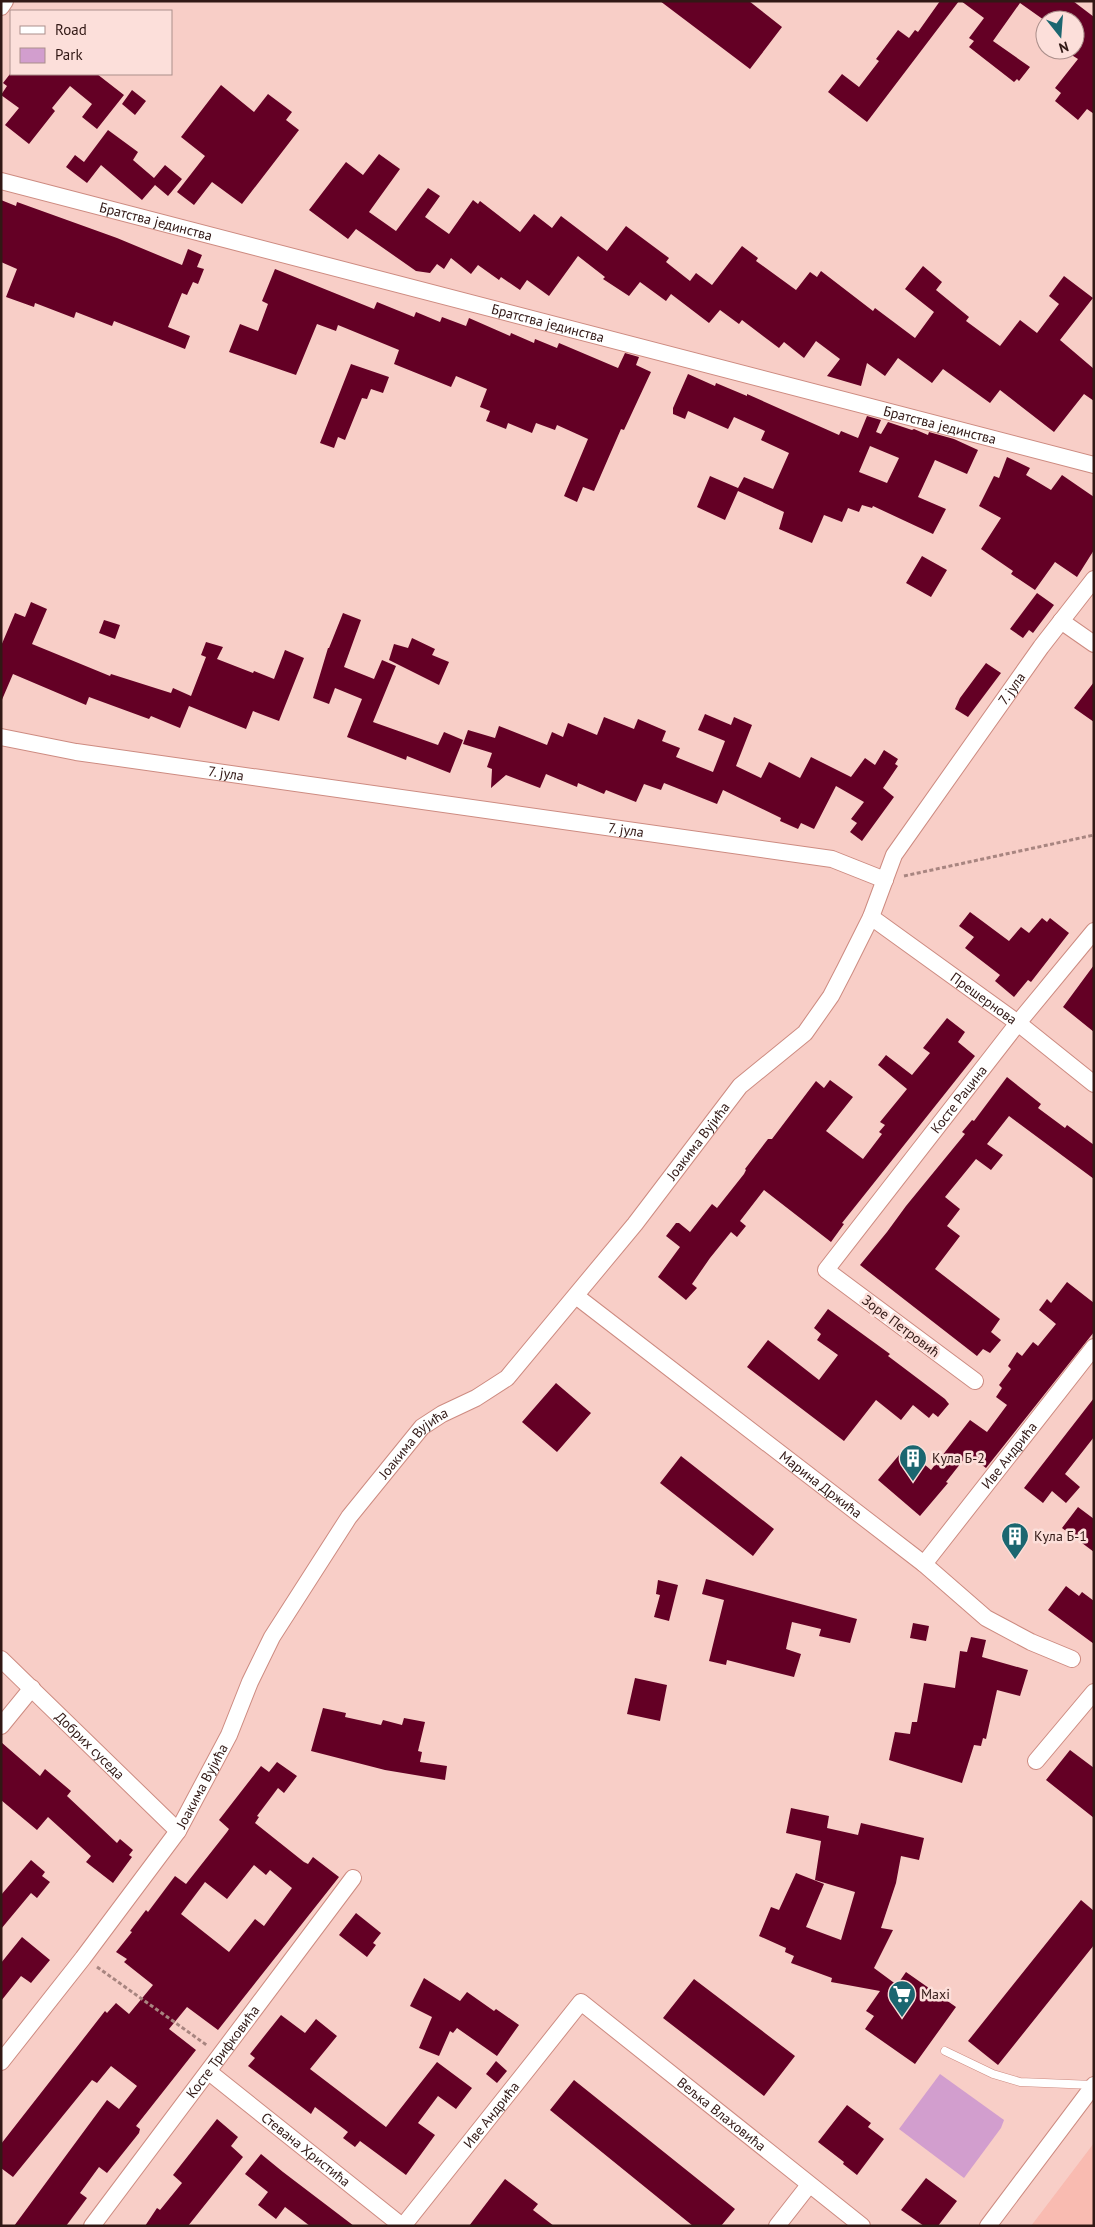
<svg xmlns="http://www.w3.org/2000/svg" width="1095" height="2227" font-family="'PT Sans',sans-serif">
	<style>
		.built { fill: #f9bbb1 }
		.green { fill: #d29ece }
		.building { fill: #640025; fill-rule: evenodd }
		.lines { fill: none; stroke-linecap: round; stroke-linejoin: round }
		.lane-casing { stroke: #cd8b81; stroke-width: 9 }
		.street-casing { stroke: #cd8b81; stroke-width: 18 }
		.path { stroke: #a88580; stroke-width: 3; stroke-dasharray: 4 2.5; stroke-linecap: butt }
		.lane { stroke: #fff; stroke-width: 8 }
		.street { stroke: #fff; stroke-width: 16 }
		.labels { text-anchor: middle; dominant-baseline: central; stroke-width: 5; stroke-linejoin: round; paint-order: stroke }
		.street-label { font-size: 14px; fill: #311815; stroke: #fcdfda }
		.poi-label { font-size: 14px; fill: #311815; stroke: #fcdfda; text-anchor: start }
	</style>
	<rect width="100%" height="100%" fill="#f8cec7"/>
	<path class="built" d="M1094,2143V2226H1031Z"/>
	<path class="green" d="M940,2074L1004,2120L1001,2128L964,2178L899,2129Z"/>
	<path class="building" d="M660,1H749L782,27L750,69Z
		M940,1H959L867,122L828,92L842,74L859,87L879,61L876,59L898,30L909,38L915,30L918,32Z
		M961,1H1073L1094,17V114L1087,109L1078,120L1055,101L1061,93L1055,88L1078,59L1070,54L1084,36L1075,29V20H1044L1020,3L993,41L1030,67L1019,81L1017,79L1014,82L969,47L974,41L969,38L984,18Z
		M10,74H97L124,95L97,129L82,117L92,104L70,86L52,108L55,111L29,144L5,125L19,108L1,95L7,86L3,83Z
		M221,85L254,112L268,94L292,112L286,120L299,130L242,204L212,182L194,205L177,192L205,156L181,137Z
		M132,90L146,101L135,115L122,104Z
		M108,130L138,152L133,160L154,178L165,165L182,179L168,196L155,185L142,200L101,165L87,183L66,167L75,155L84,162Z
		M379,154L400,169L369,212L396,231L428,188L440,196L425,217L449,234L473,200L478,204L480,201L520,232L534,214L552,228L561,216L607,251L626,226L669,258L666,262L690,281L696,273L712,285L742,246L758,258L756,261L796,290L810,272L817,277L821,271L873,311L875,308L915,338L934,312L905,289L923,266L942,282L936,290L969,317L966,321L1000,346L1020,320L1037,333L1059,304L1049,296L1064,276L1093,298L1060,340L1094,369V401L1084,394L1054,432L1000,390L990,403L943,369L932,383L898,358L885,376L867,363L861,386L827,376L840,359L816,341L804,358L784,342L779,348L742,320L739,324L720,310L709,323L671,294L666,301L640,282L629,296L603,279L605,277L578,256L549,296L527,280L520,290L501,277L499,280L478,265L471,274L451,258L444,269L437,264L430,273L416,271L356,229L348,239L309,210L346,162L363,175Z
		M1,200L16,206L17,202L117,238L182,265L188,249L202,255L197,267L204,269L198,284L193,282L187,295L182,293L168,327L190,336L185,349L114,321L112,326L76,312L74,318L35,303L34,307L6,297L17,269L1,262Z
		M275,269L374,309L377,302L414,317L416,312L440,322L442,317L466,326L469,318L510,336L511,333L534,343L535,339L557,348L559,343L618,368L625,353L639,357L636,365L651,372L624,430L621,429L594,491L583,487L577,502L564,496L588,439L557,425L555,430L536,423L532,433L508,423L506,429L486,421L490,411L480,407L487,389L456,376L451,387L394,364L399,350L338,325L336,331L317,324L296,375L229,352L240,324L258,331L268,304L262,301Z
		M351,364L389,377L383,393L371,389L367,399L362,398L345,440L338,437L334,448L320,443Z
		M688,374L715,386L716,383L747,396V394L839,435L841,431L858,438L867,416L881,420L876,432L881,434L888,422L912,430L914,429L928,435L929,432L954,439L978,450L967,474L935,460L918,497L946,509L933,534L873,506L872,508L862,505L859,512L848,508L842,522L824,515L812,543L779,529L784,512L738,491L725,520L697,507L710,476L738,488L744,477L773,489L789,453L761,440L765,431L734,417L728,429L688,411L685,419L673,414V408ZM870,446L899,458L887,483L859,472Z
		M1007,457L1030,468L1026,475L1051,490L1062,475L1094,497V550L1077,577L1055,562L1035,590L1011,574L1013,571L981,549L1001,518L979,506L994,476L999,478Z
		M922,556L947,570L931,597L906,583Z
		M1037,593L1054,605L1033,633L1029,630L1023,638L1010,629Z
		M31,602L47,609L32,644L110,676L111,674L171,693L173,688L191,696L206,657L201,655L206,642L223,647L217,659L253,673L254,671L274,679L285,650L304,658L279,721L253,711L246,729L189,706L180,728L151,716L149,719L89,697L86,705L13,674L1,702V646L15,613L25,617Z
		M343,613L361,620L344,667L374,679L382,660L396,666L373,722L438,745L444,732L463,740L450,773L407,756L406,760L347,737L362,699L335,688L329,704L313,698L328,648H329Z
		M104,620L120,625L115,639L99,633Z
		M412,638L435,649L432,655L449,662L439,685L389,660L394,644L408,648Z
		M986,663L1001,673L968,717L955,709L960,698Z
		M1094,682V722L1074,708Z
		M705,714L731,725L734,717L752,725L736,766L761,778L769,762L800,778L811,757L851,777L865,758L875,765L884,750L898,759L895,764L898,766L883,788L894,797L862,841L850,832L857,823L851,819L864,802L836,786L814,829L801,823L798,829L780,821L781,818L723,790L717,804L664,783L661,790L644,784L636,802L606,790L604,794L578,783L577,787L546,774L540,788L506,775L491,788L492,769L487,767L492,753L463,744L468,730L495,738L499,726L547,745L552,732L563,737L568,723L597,735L604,717L634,729L638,719L666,731L662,741L680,748L676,757L713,772L725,741L698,730Z
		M970,912L1009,941L1021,927L1029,933L1042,918L1047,922L1050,918L1069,933L1031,982L1028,980L1014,997L995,981L1000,975L965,948L974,937L959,926Z
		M1094,965V1032L1063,1007Z
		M947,1018L965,1032L958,1042L975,1056L842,1223L844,1224L831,1242L764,1190L740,1221L746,1226L737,1237L731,1232L710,1258L692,1284L697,1288L686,1300L658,1277L680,1247L666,1236L676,1223H679L690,1232L712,1204L717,1208L744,1174L746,1170L745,1169L768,1139H772L816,1081L824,1088L830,1080L853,1097L826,1131L863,1159L882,1134L879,1132L885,1125L880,1122L907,1089L878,1065L886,1055L912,1075L930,1053L923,1048Z
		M1007,1077L1041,1104L1038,1108L1065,1128L1067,1125L1094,1145V1179L1009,1116L987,1144L1003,1155L991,1170L976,1159L945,1197L960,1209L947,1226L960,1236L935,1269L1000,1319L991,1332L1001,1340L990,1353L983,1349L977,1356L860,1265L887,1232L906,1206L965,1134L962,1132L972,1120L974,1121Z
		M1067,1282L1094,1303V1332L986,1468L968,1454L946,1482L948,1483L920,1516L878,1480L905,1448L931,1470L970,1420L987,1432L1007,1405L996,1397L1002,1388L999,1385L1011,1369L1008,1366L1017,1352L1022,1356L1033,1342L1038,1346L1056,1324L1039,1310L1047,1299L1051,1303Z
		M828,1309L890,1354L888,1356L945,1399L949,1404L938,1417L933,1413L929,1418L913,1405L901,1420L876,1400L844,1441L747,1367L768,1340L819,1380L838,1355L817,1340L821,1334L814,1328Z
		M556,1383L591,1413L557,1452L522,1422Z
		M1094,1398V1437L1065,1474L1080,1487L1066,1503L1052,1491L1043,1503L1024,1488Z
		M681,1456L774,1529L753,1556L660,1483Z
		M1078,1507L1094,1519V1552L1062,1528Z
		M706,1579L857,1619L850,1643L819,1636L821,1629L792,1622L786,1649L801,1654L794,1677L727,1660L726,1665L709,1661L724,1600L702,1594Z
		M658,1580L678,1585L669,1621L654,1617L660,1595L656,1594Z
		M1066,1586L1079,1596L1082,1592L1094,1601V1644L1048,1610Z
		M913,1623L929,1626L926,1641L910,1638Z
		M971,1637L986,1640L982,1657L1028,1670L1020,1696L997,1690L986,1739L983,1738L981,1746L974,1745L962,1783L889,1760L895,1732L910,1734L912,1722H917L924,1683L955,1688L960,1651L967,1652Z
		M635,1678L667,1685L660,1721L627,1714Z
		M323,1708L346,1713L345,1717L381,1725L383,1720L402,1725L404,1718L425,1722L418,1751L422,1752L420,1762L447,1766L445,1780L385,1770L311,1751Z
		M1,1742L40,1776L45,1769L71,1791L67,1796L117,1843L120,1839L133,1850L129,1855L132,1857L113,1883L86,1862L91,1856L48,1817L37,1830L1,1800Z
		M1070,1750L1094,1768V1818L1046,1780Z
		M277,1762L297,1776L284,1793L278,1788L257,1816L259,1817L255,1823L304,1862L308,1864L313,1857L339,1877L218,2030L187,2007L169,2029L196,2050L136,2126L140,2129L139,2133L107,2173L99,2167L80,2193L87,2198L66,2226H14L107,2100L119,2109L137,2086L111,2066L97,2083L92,2080L13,2177L1,2168V2144L105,2011L107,2013L116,2003L129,2014L153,1985L124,1962L127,1959L116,1952L132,1932L130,1931L146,1910L148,1912L175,1876L186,1884L227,1832L229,1829L219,1820L261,1766L269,1772ZM254,1865L266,1875L270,1870L292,1888L264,1926L255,1919L229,1952L181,1914L205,1882L227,1899Z
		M791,1808L829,1816L827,1828L858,1835L861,1823L924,1838L919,1860L901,1856L896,1883L881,1928L893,1930L874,1968L897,1985L906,1972L956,2007L915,2064L865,2029L874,2016L866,2011L880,1991L831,1982L832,1978L791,1963L794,1956L785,1952L786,1948L759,1936L771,1907L779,1910L796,1873L824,1884L806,1927L841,1940L855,1892L815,1880L821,1841L786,1833Z
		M31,1860L45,1872L42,1876L50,1882L37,1898L31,1893L1,1929V1895Z
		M1081,1900L1094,1911V1945L998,2065L968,2041Z
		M356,1913L381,1933L373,1943L376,1945L367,1957L339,1935Z
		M22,1937L50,1960L31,1983L21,1976L1,2001V1963Z
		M424,1978L460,2001L467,1992L494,2011L496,2009L519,2025L497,2056L457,2028L453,2033L450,2031L439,2056L419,2048L432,2017L410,2006Z
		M694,1979L795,2056L764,2096L663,2018Z
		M281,2015L305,2033L316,2019L337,2036L310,2069L386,2127L437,2062L472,2088L456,2109L438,2096L418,2123L435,2135L406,2175L360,2141L355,2147L343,2138L348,2132L315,2107L311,2114L248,2066L255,2058L250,2054Z
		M496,2061L507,2071L497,2083L486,2074Z
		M574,2080L735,2209L721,2226H693L550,2110Z
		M847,2105L871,2123L868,2127L884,2139L857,2175L843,2164L844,2162L818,2142Z
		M217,2119L238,2137L231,2146L243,2157L188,2226H145L157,2208L160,2210L182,2183L173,2175Z
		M261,2154L283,2172L354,2226H310L285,2207L276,2219L258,2205L268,2192L245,2174Z
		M926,2178L957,2201L938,2226H924L901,2210Z
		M505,2179L538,2204L533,2210L554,2226H469Z"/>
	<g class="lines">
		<g class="lane-casing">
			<path id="lane" d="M945,2051L993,2074L1020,2082L1093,2085"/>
		</g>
		<g class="street-casing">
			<g id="street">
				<path d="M1,7L5,1"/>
				<path id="s1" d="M1,181L1094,465"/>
				<path d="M1061,621L1094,644"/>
				<path id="s2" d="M1,737L76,752L832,859L885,880"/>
				<path id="s3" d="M871,917L1018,1023L1094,1084"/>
				<path id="s4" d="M576,1296L924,1564L986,1618L1031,1642L1072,1659"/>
				<path id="s5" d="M975,1381L826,1270L1018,1023L1094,931"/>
				<path id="s6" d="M924,1564L1094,1347"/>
				<path id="s7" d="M1,1659L178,1831"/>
				<path d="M1,1726L32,1688"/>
				<path d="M1036,1761L1094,1692"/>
				<path id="s8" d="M1,2062L83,1958L178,1831L229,1735L250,1682L272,1637L349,1517L422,1427L442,1414L476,1398L507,1378L635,1224L740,1086L805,1033L831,996L845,969L871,917L894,855L1041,647L1094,579"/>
				<path id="s9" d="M209,2072L402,2226"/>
				<path id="s10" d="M92,2226L353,1878"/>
				<path id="s11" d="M403,2226L581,2002L862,2226"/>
				<path d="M777,2226L809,2185"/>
				<path d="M988,2226L1094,2085"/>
			</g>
		</g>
		<path class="path" d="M904,876L1094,835
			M97,1967L208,2046"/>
		<use href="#lane" class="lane"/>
		<use href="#street" class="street"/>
	</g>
	<defs>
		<g id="building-pin" transform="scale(1.4375)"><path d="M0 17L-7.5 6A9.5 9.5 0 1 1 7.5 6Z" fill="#1b6670" stroke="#fcdfda"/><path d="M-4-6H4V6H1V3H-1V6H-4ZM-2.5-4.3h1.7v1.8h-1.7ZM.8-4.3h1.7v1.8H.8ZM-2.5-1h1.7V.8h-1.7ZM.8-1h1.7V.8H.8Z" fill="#fff"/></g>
		<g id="supermarket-pin" transform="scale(1.4375)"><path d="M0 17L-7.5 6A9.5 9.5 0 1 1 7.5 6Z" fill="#1b6670" stroke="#fcdfda"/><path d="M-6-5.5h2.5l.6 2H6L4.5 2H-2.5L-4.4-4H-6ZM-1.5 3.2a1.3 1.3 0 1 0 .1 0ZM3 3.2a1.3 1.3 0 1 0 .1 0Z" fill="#fff"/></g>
	</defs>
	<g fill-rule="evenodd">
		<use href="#building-pin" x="913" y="1458"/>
		<use href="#building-pin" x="1015" y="1536"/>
		<use href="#supermarket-pin" x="902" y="1994"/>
	</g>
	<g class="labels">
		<g class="street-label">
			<text stroke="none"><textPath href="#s1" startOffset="160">Братства јединства</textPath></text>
			<text stroke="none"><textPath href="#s1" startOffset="565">Братства јединства</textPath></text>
			<text stroke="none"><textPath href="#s1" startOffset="970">Братства јединства</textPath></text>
			<text stroke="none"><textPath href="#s8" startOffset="1725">7. јула</textPath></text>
			<text stroke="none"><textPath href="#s2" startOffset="228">7. јула</textPath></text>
			<text stroke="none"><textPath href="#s2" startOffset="632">7. јула</textPath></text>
			<text stroke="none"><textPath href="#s3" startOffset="139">Прешернова</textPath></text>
			<text stroke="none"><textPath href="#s5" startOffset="402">Косте Рацина</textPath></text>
			<text stroke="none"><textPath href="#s8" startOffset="1168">Јоакима Вујића</textPath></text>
			<text transform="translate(901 1326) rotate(37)">Зоре Петровић</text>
			<text stroke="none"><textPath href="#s8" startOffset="748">Јоакима Вујића</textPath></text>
			<text stroke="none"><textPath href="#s6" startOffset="138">Иве Андрића</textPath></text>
			<text stroke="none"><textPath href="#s4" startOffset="309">Марина Држића</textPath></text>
			<text stroke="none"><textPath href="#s7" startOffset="124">Добрих суседа</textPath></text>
			<text stroke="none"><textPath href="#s8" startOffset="342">Јоакима Вујића</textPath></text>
			<text stroke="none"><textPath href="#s10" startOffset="218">Косте Трифковића</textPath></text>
			<text stroke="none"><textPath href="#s11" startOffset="142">Иве Андрића</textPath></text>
			<text stroke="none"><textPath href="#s11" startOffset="466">Вељка Влаховића</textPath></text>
			<text stroke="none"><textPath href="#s9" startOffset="124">Стевана Христића</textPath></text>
		</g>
		<g class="poi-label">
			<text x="932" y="1458">Кула Б-2</text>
			<text x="1034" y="1536">Кула Б-1</text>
			<text x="921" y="1994">Maxi</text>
		</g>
	</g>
	<rect width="1095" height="2227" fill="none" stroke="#311815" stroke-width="5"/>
	<rect x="10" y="10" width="162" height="65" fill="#fcdfda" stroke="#ab8f8b"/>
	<rect x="20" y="26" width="25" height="8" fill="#ffffff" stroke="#ab8f8b"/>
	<text x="55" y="35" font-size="15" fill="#311815">Road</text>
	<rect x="20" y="48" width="25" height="15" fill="#d29ece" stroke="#ab8f8b"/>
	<text x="55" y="60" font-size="15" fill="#311815">Park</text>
	<g transform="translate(1060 35) rotate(163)"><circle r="24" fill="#fcdfda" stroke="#ab8f8b"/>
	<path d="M0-4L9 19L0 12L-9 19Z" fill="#1b6670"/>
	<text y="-8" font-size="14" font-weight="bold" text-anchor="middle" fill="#311815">N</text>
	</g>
</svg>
